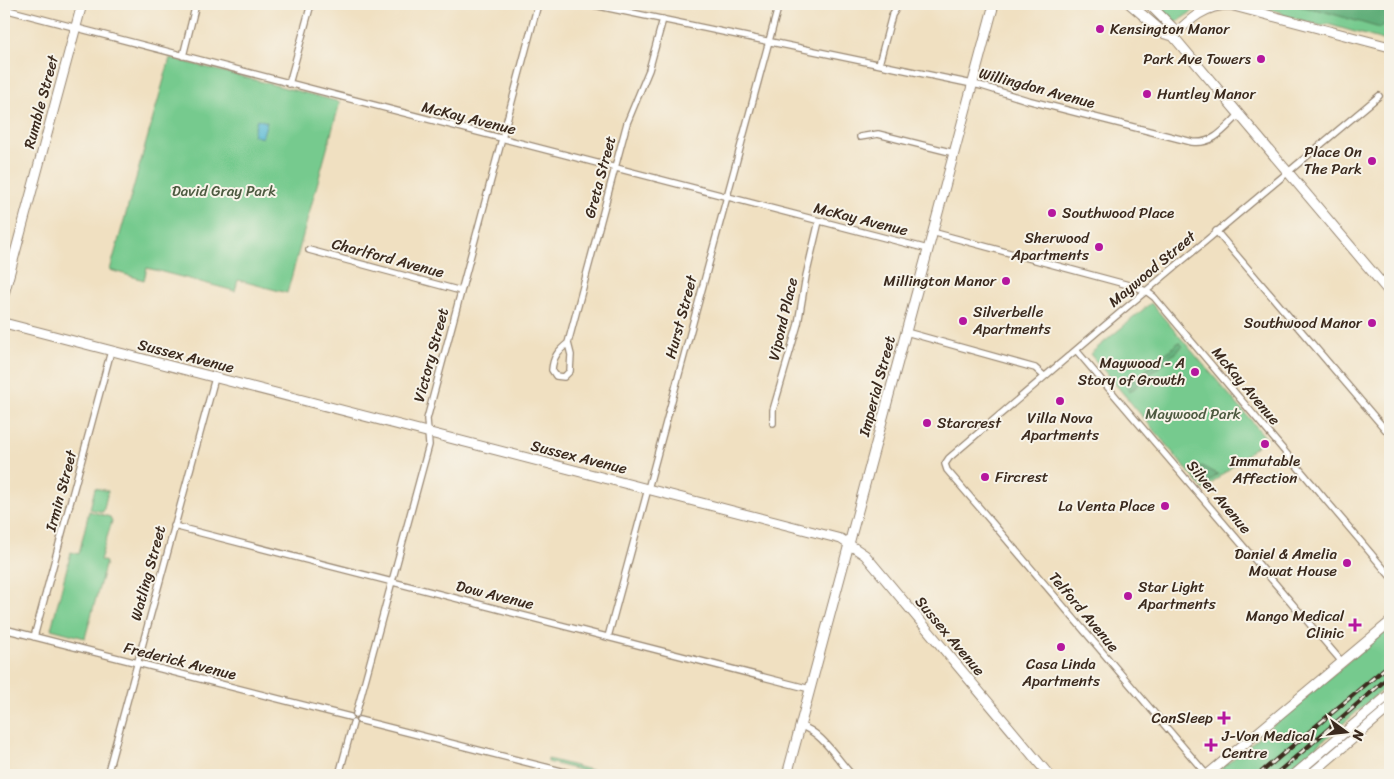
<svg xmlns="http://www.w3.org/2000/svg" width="1394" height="779" font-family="Sriracha,sans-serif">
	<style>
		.green { fill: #76ca8e; stroke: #587a56 }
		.forest { fill: #60ae79; stroke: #4e6c4c }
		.water { fill: #56b9d5; stroke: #48727a }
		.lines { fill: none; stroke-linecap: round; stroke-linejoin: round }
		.street-casing { stroke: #968570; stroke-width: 8 }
		.secondary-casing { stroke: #968570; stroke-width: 11 }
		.street { stroke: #fff; stroke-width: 5.5 }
		.secondary { stroke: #fff; stroke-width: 9 }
		.rail-casing { stroke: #3b2a1e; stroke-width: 4.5 }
		.rail { stroke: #f7f3e8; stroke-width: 2.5; stroke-dasharray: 8; stroke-linecap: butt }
		.poi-dot { fill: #b5179e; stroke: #f7f3e8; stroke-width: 2 }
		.labels { text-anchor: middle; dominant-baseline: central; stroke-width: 4; stroke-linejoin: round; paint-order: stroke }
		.poi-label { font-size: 15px; fill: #3b2a1e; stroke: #f7f3e8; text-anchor: end }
		.street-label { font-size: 15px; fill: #3b2a1e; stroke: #f7f3e8 }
		.park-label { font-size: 15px; fill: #4d5a40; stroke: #f7f3e8 }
	</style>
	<rect width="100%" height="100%" fill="#f7f3e8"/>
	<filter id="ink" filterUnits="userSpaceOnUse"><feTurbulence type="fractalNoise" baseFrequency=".02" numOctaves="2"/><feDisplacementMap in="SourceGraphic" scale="10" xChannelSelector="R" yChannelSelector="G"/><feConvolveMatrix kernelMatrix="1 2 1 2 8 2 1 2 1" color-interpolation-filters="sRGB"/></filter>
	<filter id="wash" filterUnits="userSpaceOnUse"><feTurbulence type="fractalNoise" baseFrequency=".0096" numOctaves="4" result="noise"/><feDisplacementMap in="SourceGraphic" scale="20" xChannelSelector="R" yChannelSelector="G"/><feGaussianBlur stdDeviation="1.12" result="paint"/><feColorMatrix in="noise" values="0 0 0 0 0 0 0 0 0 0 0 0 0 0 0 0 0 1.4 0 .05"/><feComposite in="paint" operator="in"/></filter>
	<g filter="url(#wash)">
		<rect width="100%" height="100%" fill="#f0e0c1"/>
		<path class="green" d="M1155,4H1204L1176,22L1171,21Z
			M1250,4H1390V42L1327,24L1322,26L1283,15L1281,12Z
			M170,58L340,102L287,293L238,280L235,291L147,268L144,280L110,270Z
			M1151,303L1266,438L1204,490L1090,354Z
			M95,488L108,491L103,512L90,509Z
			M89,511L110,517L112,521L100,560L106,562L85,638L51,629L71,552L79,554Z
			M1390,626V683L1284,775H1214Z
			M548,759L610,775H599L548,762Z"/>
		<path class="forest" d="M1287,4H1390V20L1380,28L1319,10Z
			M1179,342L1183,346L1130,392L1126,387Z
			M1201,466L1218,474L1204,486L1195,476L1197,467Z"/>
		<path class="water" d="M257,119L267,122L262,138L253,135Z"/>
	</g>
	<g filter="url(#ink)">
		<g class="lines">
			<g class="street-casing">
				<path id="street" d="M589,4L982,86L1027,100L1192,142C1214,145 1225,128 1240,114
					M4,9L928,249
					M183,56L196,4
					M879,64L892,15L899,4
					M289,84L311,4
					M860,137L878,134L954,153
					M1216,231L1390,435
					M932,232L1136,287L1146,291L1154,297L1390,576
					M309,250L461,291
					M1381,282L1390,274
					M906,332L1035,368L1044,376
					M568,343L571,355L570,371L564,377L556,376L552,370C553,357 558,351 568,343L627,123L649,70L663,19
					M1076,350L1342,662
					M773,423V410L798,324L806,276L819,221
					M174,526L810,689
					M4,629L350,717
					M34,637L111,351
					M608,637L779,4
					M356,714L429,445L427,419L538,4
					M359,720L577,775
					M800,726C821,731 837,759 852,775
					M107,775L215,378
					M339,775L353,723
					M1207,775L978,506L947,470L945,464L949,458L1097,332L1379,96"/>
			</g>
			<g class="secondary-casing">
				<path id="secondary" d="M1130,4L1165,34L1173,36
					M1149,4L1172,27L1173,36L1390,293
					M1173,36C1190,19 1205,5 1230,5L1390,47
					M4,294L82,4
					M4,323L841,539L865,555L1049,775
					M787,775L994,4
					M1207,775L1390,622
					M1294,775L1390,694
					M1310,775L1390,707"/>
			</g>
			<use href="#street" class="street"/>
			<use href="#secondary" class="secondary"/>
			<g class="rail-casing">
				<path id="rail" d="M1258,775L1390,664
					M1275,775L1390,676"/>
			</g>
			<use href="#rail" class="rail"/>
		</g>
	</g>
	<g class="poi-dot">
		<circle cx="1100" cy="29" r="5"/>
		<circle cx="1261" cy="59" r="5"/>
		<circle cx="1147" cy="94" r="5"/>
		<circle cx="1372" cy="161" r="5"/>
		<circle cx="1052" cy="213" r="5"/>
		<circle cx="1099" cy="247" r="5"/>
		<circle cx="1006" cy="281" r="5"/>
		<circle cx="963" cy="321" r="5"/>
		<circle cx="1372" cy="323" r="5"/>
		<circle cx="1195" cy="372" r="5"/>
		<circle cx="1060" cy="401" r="5"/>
		<circle cx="927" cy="423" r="5"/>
		<circle cx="1265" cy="444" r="5"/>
		<circle cx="985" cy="477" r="5"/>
		<circle cx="1165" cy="506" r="5"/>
		<circle cx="1347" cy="563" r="5"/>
		<circle cx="1128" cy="596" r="5"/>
		<path d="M1352.5 617.5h5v5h5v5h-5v5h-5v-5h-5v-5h5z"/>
		<circle cx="1061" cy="647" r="5"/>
		<path d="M1221.5 710.5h5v5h5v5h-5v5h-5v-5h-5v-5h5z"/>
		<path d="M1208.5 737.5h5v5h5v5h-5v5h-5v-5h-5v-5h5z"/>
	</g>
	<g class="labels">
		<g class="poi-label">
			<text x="1110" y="29" text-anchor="start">Kensington Manor</text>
			<text x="1251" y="59">Park Ave Towers</text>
			<text x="1157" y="94" text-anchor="start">Huntley Manor</text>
			<text x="1362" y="152">Place On<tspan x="1362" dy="17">The Park</tspan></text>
			<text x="1062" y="213" text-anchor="start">Southwood Place</text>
			<text x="1089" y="238">Sherwood<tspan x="1089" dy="17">Apartments</tspan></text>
			<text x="996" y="281">Millington Manor</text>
			<text x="973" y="312" text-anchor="start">Silverbelle<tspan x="973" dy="17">Apartments</tspan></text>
			<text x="1362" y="323">Southwood Manor</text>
			<text x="1185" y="363">Maywood - A<tspan x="1185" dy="17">Story of Growth</tspan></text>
			<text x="1060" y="418" text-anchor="middle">Villa Nova<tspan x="1060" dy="17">Apartments</tspan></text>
			<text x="937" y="423" text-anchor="start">Starcrest</text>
			<text x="1265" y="461" text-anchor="middle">Immutable<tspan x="1265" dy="17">Affection</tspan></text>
			<text x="995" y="477" text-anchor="start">Fircrest</text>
			<text x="1155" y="506">La Venta Place</text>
			<text x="1337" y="554">Daniel &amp; Amelia<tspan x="1337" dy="17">Mowat House</tspan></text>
			<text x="1138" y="587" text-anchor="start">Star Light<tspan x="1138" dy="17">Apartments</tspan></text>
			<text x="1344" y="616">Mango Medical<tspan x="1344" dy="17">Clinic</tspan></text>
			<text x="1061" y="664" text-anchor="middle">Casa Linda<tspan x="1061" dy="17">Apartments</tspan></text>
			<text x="1213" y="718">CanSleep</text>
			<text x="1222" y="736" text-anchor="start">J-Von Medical<tspan x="1222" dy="17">Centre</tspan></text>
		</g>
		<g class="street-label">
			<text transform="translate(1037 88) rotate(15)">Willingdon Avenue</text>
			<text transform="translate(41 102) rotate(-75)">Rumble Street</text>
			<text transform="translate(469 118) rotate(14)">McKay Avenue</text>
			<text transform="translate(600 177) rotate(-75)">Greta Street</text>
			<text transform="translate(861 219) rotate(14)">McKay Avenue</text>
			<text transform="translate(388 258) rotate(15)">Charlford Avenue</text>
			<text transform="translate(1152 269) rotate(-40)">Maywood Street</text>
			<text transform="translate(681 317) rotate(-75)">Hurst Street</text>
			<text transform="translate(783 319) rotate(-77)">Vipond Place</text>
			<text transform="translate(431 355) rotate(-75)">Victory Street</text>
			<text transform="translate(186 356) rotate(14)">Sussex Avenue</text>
			<text transform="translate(877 386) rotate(-75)">Imperial Street</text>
			<text transform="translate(1246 386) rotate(50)">McKay Avenue</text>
			<text transform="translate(579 457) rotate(14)">Sussex Avenue</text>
			<text transform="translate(61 491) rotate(-75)">Irmin Street</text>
			<text transform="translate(1219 497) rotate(50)">Silver Avenue</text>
			<text transform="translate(148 573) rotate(-75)">Watling Street</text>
			<text transform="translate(495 595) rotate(14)">Dow Avenue</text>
			<text transform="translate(1084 612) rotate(50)">Telford Avenue</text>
			<text transform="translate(950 636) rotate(50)">Sussex Avenue</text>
			<text transform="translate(180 661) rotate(14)">Frederick Avenue</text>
		</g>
		<g class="park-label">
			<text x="224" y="191">David Gray Park</text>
			<text x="1193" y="414">Maywood Park</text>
		</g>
	</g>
	<rect width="1394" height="779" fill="none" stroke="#f7f3e8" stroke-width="20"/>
	<g transform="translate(1346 732) rotate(105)" stroke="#f7f3e8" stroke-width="4" paint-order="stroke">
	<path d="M0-4L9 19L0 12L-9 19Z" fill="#3b2a1e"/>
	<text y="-8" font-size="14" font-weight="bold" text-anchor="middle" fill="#3b2a1e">N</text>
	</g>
</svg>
